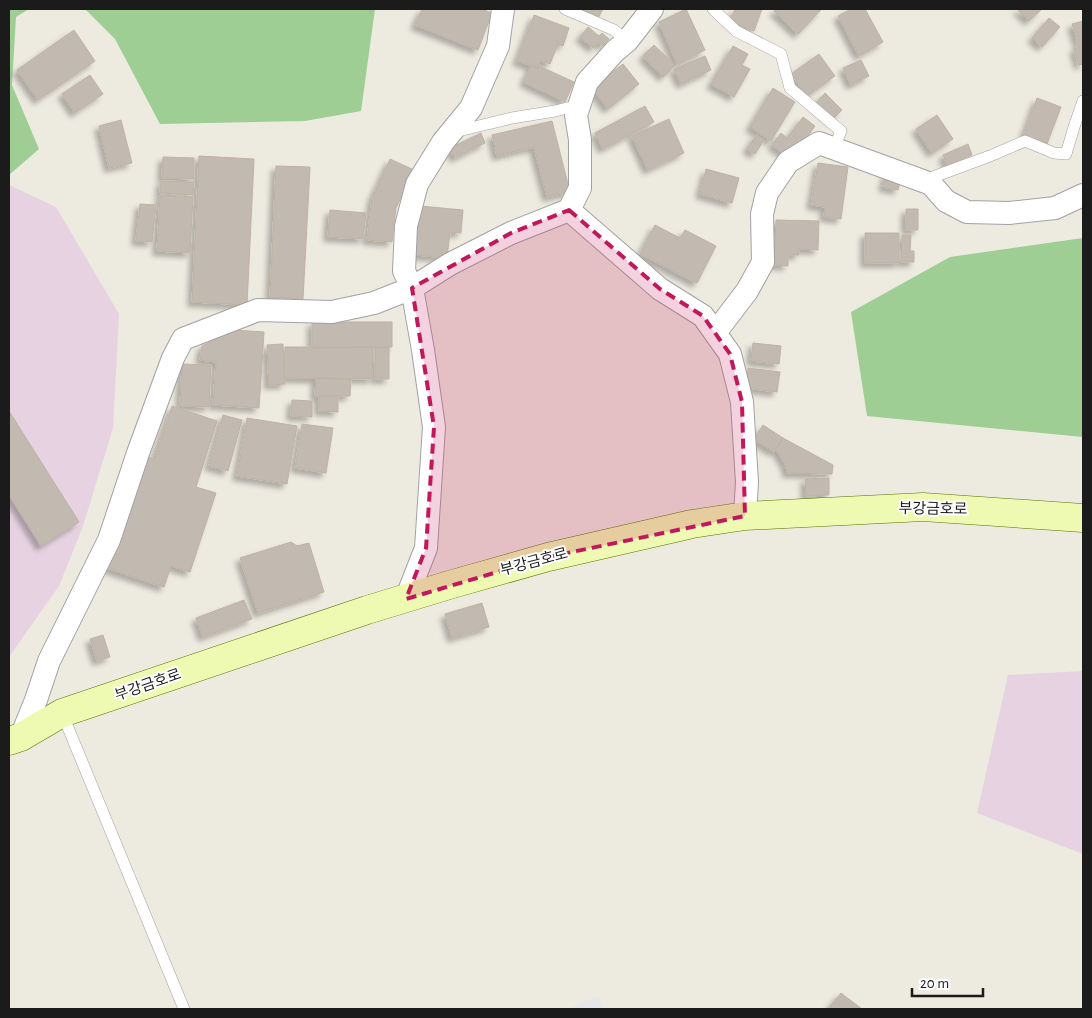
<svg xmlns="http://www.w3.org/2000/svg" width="1092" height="1018" font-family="'Alegreya Sans','Noto Sans KR',sans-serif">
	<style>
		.industrial { fill: #e6d2e0 }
		.forest { fill: #9ece94 }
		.parking { fill: #e7e7e7 }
		.building { fill: #c2b9b0; stroke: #bfb2a2; filter: url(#shadow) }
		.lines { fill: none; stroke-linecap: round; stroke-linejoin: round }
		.lane-casing { stroke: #a2a2a2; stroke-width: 12 }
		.street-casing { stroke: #a2a2a2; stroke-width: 24 }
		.secondary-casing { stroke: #597203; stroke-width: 29 }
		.lane { stroke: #fff; stroke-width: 11 }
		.street { stroke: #fff; stroke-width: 22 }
		.secondary { stroke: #eefab1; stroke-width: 28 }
		.marked { fill: #c2185b; fill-opacity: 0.2; stroke: #c2185b; stroke-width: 4; stroke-dasharray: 10 6; stroke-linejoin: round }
		.labels { text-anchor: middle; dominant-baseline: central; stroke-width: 4; stroke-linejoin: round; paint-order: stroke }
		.street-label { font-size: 15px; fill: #1b1b1b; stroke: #fff }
	</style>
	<defs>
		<filter id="shadow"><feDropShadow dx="-4.5" dy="4.5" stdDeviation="2.5" flood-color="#0004"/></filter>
	</defs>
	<rect width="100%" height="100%" fill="#edeae0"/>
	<path class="industrial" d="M9,185L56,207L119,314L113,428L83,526L59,586L9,657Z
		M1083,671V854L977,813L1008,675Z"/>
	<path class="forest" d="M9,9H29L16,17L12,85L39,149L9,175Z
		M85,9H375L361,111L305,121L160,124L115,39Z
		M1083,238V437L867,416L851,312L950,257Z"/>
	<path class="parking" d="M598,996L604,1009H566Z"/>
	<path class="building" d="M422,9H481L492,13L478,50L415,25Z
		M579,9H603L598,18Z
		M686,9L705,50L677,64L659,22Z
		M735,9H762L754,31L730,22Z
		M776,9H822L798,34L774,11Z
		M851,9H865L883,42L859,56L838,16Z
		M1017,9H1042L1029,21Z
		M534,15L569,28L563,46L558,44L550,64L540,61L538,68L517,61Z
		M1049,18L1060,27L1042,47L1032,38Z
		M1083,21V64L1079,65L1074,49L1079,47L1072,24Z
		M588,27L599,36L602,33L609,39L603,46L598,42L593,48L580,37Z
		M74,30L95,61L38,100L17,70Z
		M654,45L675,65L663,77L643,56Z
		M733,46L748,54L742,65L750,69L734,97L711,84Z
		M819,54L835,76L807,96L791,74Z
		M705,56L711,70L681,84L674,69Z
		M861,60L869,76L851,85L843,68Z
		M623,64L639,84L608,109L592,88Z
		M531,66L538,68L539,66L574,82L565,102L524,82Z
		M90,75L103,94L75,113L62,94Z
		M773,88L795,102L771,141L750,127Z
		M825,93L842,110L832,120L815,104Z
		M1037,98L1061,107L1047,144L1024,135Z
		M645,106L654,122L603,149L595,133Z
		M937,115L953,139L932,153L916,129Z
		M803,117L815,126L791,159L772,145L781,133L787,138Z
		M669,119L684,153L648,170L632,136Z
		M121,120L132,163L109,168L99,126Z
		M552,121L570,192L547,197L534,147L497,156L492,135Z
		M481,133L485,143L455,158L450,148Z
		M756,135L764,140L755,154L747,149Z
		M968,144L972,155L947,165L943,155Z
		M199,156L254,159L247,305L192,302Z
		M163,157L194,158V179L162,178Z
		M390,159L414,170L396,208L392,242L367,240L372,198Z
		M818,163L848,167L841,219L824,217L825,207L811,205Z
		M276,166L310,167L303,299L270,297Z
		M706,169L739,178L732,203L700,194Z
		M886,174L901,177L898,190L883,187Z
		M161,181L194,182L193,195L160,193Z
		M160,195L193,197L190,253L157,251Z
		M140,204L156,205L152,242L136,241Z
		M420,206L463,210L461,233L450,232L447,258L415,255Z
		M906,209H918V230H906Z
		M330,210L366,213L363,239L328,237Z
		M776,220L819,221L818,250L799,249V255H788V266L774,265Z
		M655,225L680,238L685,230L716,246L697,283L640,254Z
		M865,233H899V263H865Z
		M902,235H911L910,251H914V262H901Z
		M312,322H392V347L312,348Z
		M233,330L264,332L259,408L213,405L216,362L200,360L202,346Z
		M753,343L781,346L779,364L751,361Z
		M283,344L285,384L269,385L267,345Z
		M285,347H373L372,379L284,378Z
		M389,347V379H375V348Z
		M182,364L211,365L209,407L180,406Z
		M748,368L780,372L777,392L746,388Z
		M316,378L351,379L350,396H315Z
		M319,396H338V412L319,411Z
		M292,400L312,401V417L291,416Z
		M172,406L217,421L196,487L216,493L190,572L171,566L164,587L106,568L143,455L154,459Z
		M9,411L79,522L41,546L9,495Z
		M223,415L242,420L228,471L209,466Z
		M247,418L297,426L287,484L237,476Z
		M302,424L333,428L326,473L295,468Z
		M763,425L783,438L774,452L754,439Z
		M783,438L833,465L832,474L787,473L786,466L776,449Z
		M829,478V495L806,496L805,479Z
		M291,542L297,546L309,543L324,592L258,613L240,558Z
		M244,600L252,619L203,637L196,618Z
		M482,603L489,627L452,638L445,614Z
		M103,635L110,657L97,661L90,639Z
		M841,993L862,1009H828Z"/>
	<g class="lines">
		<g class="lane-casing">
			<path id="lane" d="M565,9L614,30L627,41
				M713,9L736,31L781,54L790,88L841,131L834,148
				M454,132L512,118L555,111L579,105
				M931,184L933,177L990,156L1025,141L1054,153L1066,154L1074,127L1083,101
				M62,713L184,1009"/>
		</g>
		<g class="street-casing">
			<path id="street" d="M569,210L580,188V140L576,115L587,82L615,51L627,41L652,9
				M715,333L747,291L763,262L762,214L767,193L788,162L819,143L931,184L946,201L967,212L1009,213L1055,208L1083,195
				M406,599L426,548L434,427L423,350L412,288L404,271L406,226L417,184L443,142L471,108L498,46L503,9
				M21,737L36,700L49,661L109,540L138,453L173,358L183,339L258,310L332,312L374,303L412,288L450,264L511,233L569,210L660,289L703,316L730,354L742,402L747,482L745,516"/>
		</g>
		<g class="secondary-casing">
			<path id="secondary" d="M9,741L21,737L62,713L367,610L449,585L548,557L692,524L745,516L923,507L1083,518"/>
		</g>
		<use href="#lane" class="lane"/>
		<use href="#street" class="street"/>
		<use href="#secondary" class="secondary"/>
	</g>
	<path class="marked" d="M569,210L660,289L703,316L730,354L742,402L745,516L548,557L406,599L426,548L434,427L412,288L511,233Z"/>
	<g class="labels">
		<g class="street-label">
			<text transform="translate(933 509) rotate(1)">부강금호로</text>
			<text transform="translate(534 562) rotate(-15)">부강금호로</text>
			<text transform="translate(148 685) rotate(-19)">부강금호로</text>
		</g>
	</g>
	<rect width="1092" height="1018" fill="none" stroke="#1b1b1b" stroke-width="20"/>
	<path d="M912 988v8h71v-8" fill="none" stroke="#1b1b1b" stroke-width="2.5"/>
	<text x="920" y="988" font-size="15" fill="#1b1b1b" stroke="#ffffff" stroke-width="4" paint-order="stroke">20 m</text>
</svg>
